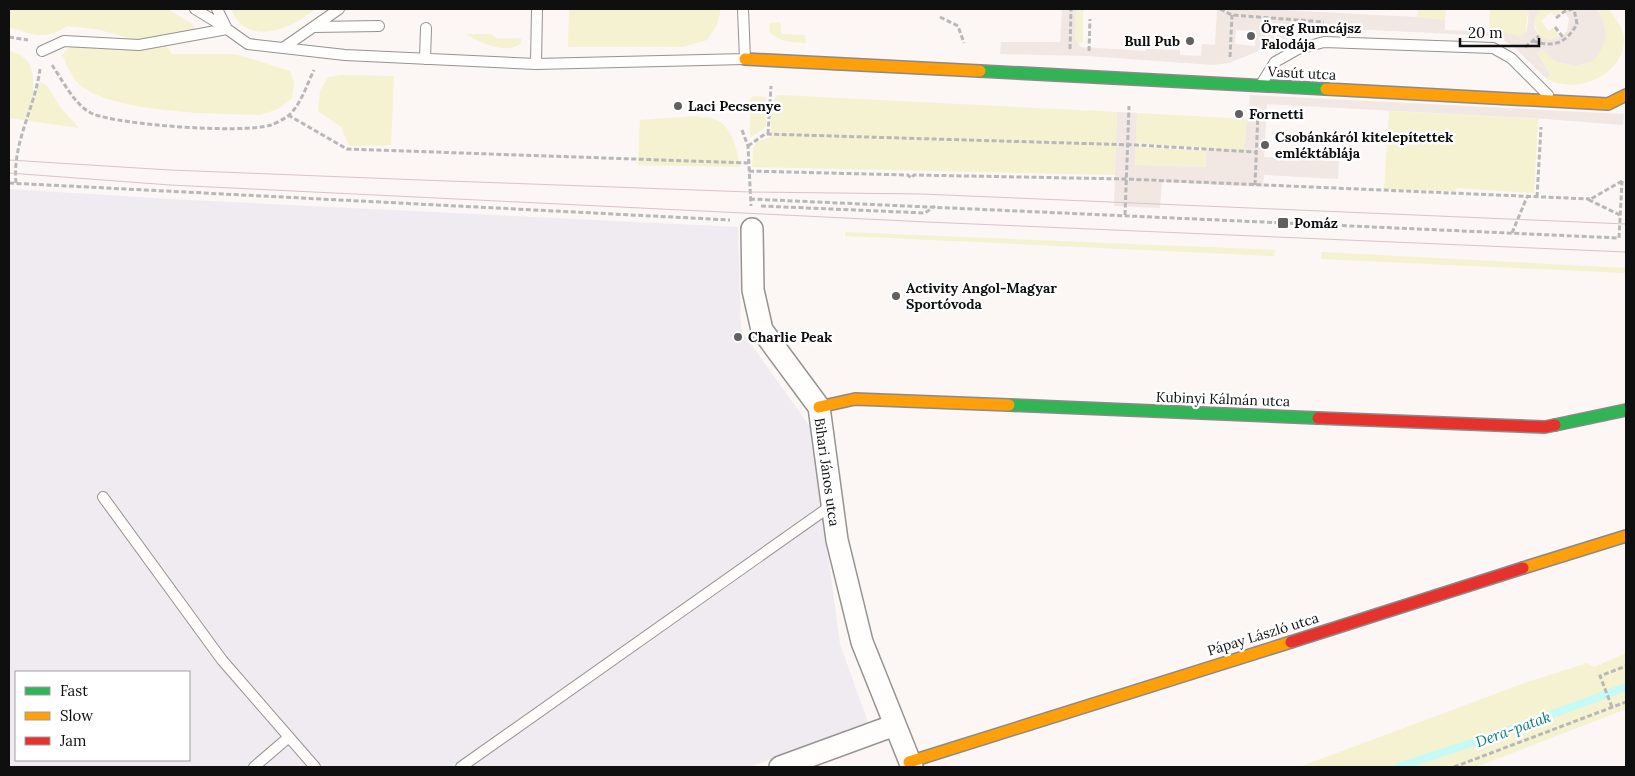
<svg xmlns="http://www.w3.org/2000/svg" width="1635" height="776" font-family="Lora,serif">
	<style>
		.industrial { fill: #f0ebf1; fill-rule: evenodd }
		.green { fill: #f4f2d1 }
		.plaza { fill: #f1e7e3; fill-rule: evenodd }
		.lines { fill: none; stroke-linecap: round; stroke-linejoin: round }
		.stream { stroke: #c6faf5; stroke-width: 8 }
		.lane-casing { stroke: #969392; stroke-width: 12 }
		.street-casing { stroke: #969392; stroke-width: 24 }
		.fast-casing { stroke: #8c8a89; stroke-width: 14 }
		.slow-casing { stroke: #8c8a89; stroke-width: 14 }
		.jam-casing { stroke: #8c8a89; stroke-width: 14 }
		.path { stroke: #b9b8b8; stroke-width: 3; stroke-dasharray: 5 2.5; stroke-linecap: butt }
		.lane { stroke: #fffefd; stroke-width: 10 }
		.street { stroke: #fffefd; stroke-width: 21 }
		.fast { stroke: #30b455; stroke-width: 11 }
		.slow { stroke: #ff9f0a; stroke-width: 11 }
		.jam { stroke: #e5322d; stroke-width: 11 }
		.tram { stroke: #d9c3ce; stroke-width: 1 }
		.poi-dot { fill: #62605f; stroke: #fff; stroke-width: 2 }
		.labels { text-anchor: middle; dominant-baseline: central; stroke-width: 5; stroke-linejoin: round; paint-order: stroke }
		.poi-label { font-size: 14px; font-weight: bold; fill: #0f0f0f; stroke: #fff; text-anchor: start }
		.street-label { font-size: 14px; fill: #0f0f0f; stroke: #fff }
		.water-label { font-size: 15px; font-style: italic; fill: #0c7f7b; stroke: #fff }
	</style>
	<rect width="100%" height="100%" fill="#fcf6f4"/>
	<path class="industrial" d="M9,189L170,199L738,227L741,330L811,428L840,644L868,722L750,767H9ZM16,672H189V760H16Z"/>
	<path class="green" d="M9,9H168L192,24L196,31L136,40L96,29L67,26C46,41 32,34 9,27Z
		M231,9H315C292,29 246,48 231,9Z
		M569,9H721L717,25L707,40L682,47H568Z
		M1076,9H1083V42L1078,44L1075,39Z
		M1418,9H1446L1445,20L1417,17Z
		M1490,9H1530L1527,16L1526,33L1521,36L1489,32Z
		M1540,9H1563L1555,16L1551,12L1541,21L1549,31L1553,28L1560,37L1549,40L1539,36L1533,20Z
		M1596,9H1609C1615,19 1624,28 1624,40C1623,76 1576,95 1547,79L1550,74L1537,52L1541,49C1546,51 1546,53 1550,56C1561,65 1572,67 1585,64L1598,11Z
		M780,22L781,34L805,35L806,43C795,43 764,41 770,23Z
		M466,34H491L497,39L521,38V43C507,56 479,42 466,34Z
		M71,45L114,49L166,46L172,54H235L290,71L294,84L292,98L278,109L260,115C218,114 105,113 77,82C71,75 66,63 62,55Z
		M9,51C33,56 34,73 33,94L41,82L47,86L61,108L79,128L9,118Z
		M341,75L394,76L391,145L349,146L341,127L318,111L320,91L328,77Z
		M780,95L1117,112L1115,175L752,167L753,148L757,142L771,137V111L776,96Z
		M753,96L766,97V123L765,127L750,138V99Z
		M1389,111L1538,119L1534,193L1456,188L1455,191L1384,189Z
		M1137,113L1248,119L1245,151L1136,143Z
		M696,116C701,118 706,117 711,118C732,123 737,149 740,167L638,165L640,120Z
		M1136,147L1207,151L1206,167L1135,165Z
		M845,232L1275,250L1274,256L845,236Z
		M1322,252L1626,268V273L1321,259Z
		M1626,653V709L1476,767H1299L1522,684L1587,663L1594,667Z"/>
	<path class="plaza" d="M1062,9H1076L1075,39L1081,47L1146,51V49L1180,50V55L1201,56L1202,44L1215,45L1217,9H1259L1417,17L1445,20V30L1501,32L1521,36L1527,31L1529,9H1540L1534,20V27L1539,36L1549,40L1560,37L1567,31L1569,19L1563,9H1596L1603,19L1606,38L1599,54L1593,61L1576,66L1557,62L1541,49L1537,53L1550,74L1547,79L1513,46L1503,40L1491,36L1332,28L1308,31L1229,63L1213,65L1087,56L1000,54L1001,42H1060ZM1236,30L1256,31L1255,46L1235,44Z
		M1250,95L1624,114L1623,125L1545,119L1267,104L1264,157L1339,161L1338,179L1264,175L1263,187L1162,182L1160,208L1114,206L1117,112L1137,113L1135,165L1206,167L1207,148L1244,150Z"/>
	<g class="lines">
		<path class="stream" d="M1398,767L1493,736L1626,687"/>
		<g class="lane-casing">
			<path id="lane" d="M195,9L226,28
				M217,9L227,29L248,44L345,55L536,64L745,59L743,9
				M314,27L379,26
				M283,48L339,9
				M42,51L64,41L139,45L227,29
				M425,59L426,28
				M536,64L537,9
				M1262,83L1275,62L1298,49L1324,42L1493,48L1511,58L1548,95
				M103,497L222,660L315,767
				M254,767L289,737
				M461,767L832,505"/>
		</g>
		<g class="street-casing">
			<path id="street" d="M752,229L753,290L762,330L819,407L837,540L862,642L912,767
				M780,767L895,725"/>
		</g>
		<g class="fast-casing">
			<path id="fast" d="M980,71L1326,89
				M1009,405L1318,418
				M1555,425L1626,410"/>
		</g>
		<g class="slow-casing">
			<path id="slow" d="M745,59L980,71
				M1326,89L1608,104L1626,95
				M819,407L855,399L1009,405
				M1523,568L1626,536
				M909,762L1291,642"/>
		</g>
		<g class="jam-casing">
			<path id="jam" d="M1318,418L1545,427L1555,425
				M1291,642L1523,568"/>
		</g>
		<path class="path" d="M1220,9L1232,15L1324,22
			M940,17L958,26L964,43
			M1556,18L1565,11L1573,9
			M1555,27L1565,40
			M9,37L28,40
			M1533,41C1554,48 1566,43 1577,24L1574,9
			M1525,47L1539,36
			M1070,49L1071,9
			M1089,51L1090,19
			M1230,57L1232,15
			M52,65C63,81 75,106 93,114C121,125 243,134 271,125C276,123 284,119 288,116C301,105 307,84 314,70
			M288,115L347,149L748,163
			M742,130L748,146L751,206
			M768,134L771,86
			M748,146L765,134L1136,145L1255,152
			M749,171L908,175L911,178L914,175L1126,179L1590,199
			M9,183L730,220
			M16,183C12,143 35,108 40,69
			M1255,185L1258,113
			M1537,197L1541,127
			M750,199L1619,238L1622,181
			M761,206L925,213L935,206
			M1125,215L1129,106
			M1620,215L1589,200L1622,181
			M1512,233L1527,197
			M1612,707L1600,676L1626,666
			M1454,767L1626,702"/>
		<use href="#lane" class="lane"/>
		<use href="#street" class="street"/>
		<use href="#fast" class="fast"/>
		<use href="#slow" class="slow"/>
		<use href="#jam" class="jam"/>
		<path class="tram" d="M9,160L170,170L421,180L750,192L922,194L1626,224
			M9,173L170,185L927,222L1626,252"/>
	</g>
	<g class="poi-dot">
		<circle cx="1251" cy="36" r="5"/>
		<circle cx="1190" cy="41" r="5"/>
		<circle cx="678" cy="106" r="5"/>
		<circle cx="1239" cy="114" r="5"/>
		<circle cx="1265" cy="145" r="5"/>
		<rect x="1277" y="217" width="12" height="12" rx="2.5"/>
		<circle cx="896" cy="296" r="5"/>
		<circle cx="738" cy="337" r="5"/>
	</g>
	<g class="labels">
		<g class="poi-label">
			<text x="1261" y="28">Öreg Rumcájsz<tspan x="1261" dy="16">Falodája</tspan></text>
			<text x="1180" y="41" text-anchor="end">Bull Pub</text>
			<text x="688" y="106">Laci Pecsenye</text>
			<text x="1249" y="114">Fornetti</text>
			<text x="1275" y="137">Csobánkáról kitelepítettek<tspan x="1275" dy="16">emléktáblája</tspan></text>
			<text x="1294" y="223">Pomáz</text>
			<text x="906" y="288">Activity Angol-Magyar<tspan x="906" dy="16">Sportóvoda</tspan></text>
			<text x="748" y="337">Charlie Peak</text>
		</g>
		<g class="street-label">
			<text transform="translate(1302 73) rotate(3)">Vasút utca</text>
			<text transform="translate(1223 399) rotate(2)">Kubinyi Kálmán utca</text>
			<text transform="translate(827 472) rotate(82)">Bihari János utca</text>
			<text transform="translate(1263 634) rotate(-17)">Pápay László utca</text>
		</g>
		<g class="water-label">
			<text transform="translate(1513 729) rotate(-20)">Dera-patak</text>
		</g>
	</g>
	<rect width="1635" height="776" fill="none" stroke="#0f0f0f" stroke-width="20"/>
	<rect x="15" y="671" width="175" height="90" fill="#ffffff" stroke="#9f9f9f"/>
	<rect x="25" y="687" width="25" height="8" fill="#30b455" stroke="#9f9f9f"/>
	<text x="60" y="696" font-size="15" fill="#0f0f0f">Fast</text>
	<rect x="25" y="712" width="25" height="8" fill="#ff9f0a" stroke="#9f9f9f"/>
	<text x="60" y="721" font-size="15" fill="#0f0f0f">Slow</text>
	<rect x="25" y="737" width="25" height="8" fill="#e5322d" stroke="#9f9f9f"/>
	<text x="60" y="746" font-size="15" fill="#0f0f0f">Jam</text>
	<path d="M1460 38v8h79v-8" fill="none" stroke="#0f0f0f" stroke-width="2.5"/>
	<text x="1468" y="38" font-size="15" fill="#0f0f0f" stroke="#ffffff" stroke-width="4" paint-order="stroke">20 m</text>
</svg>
